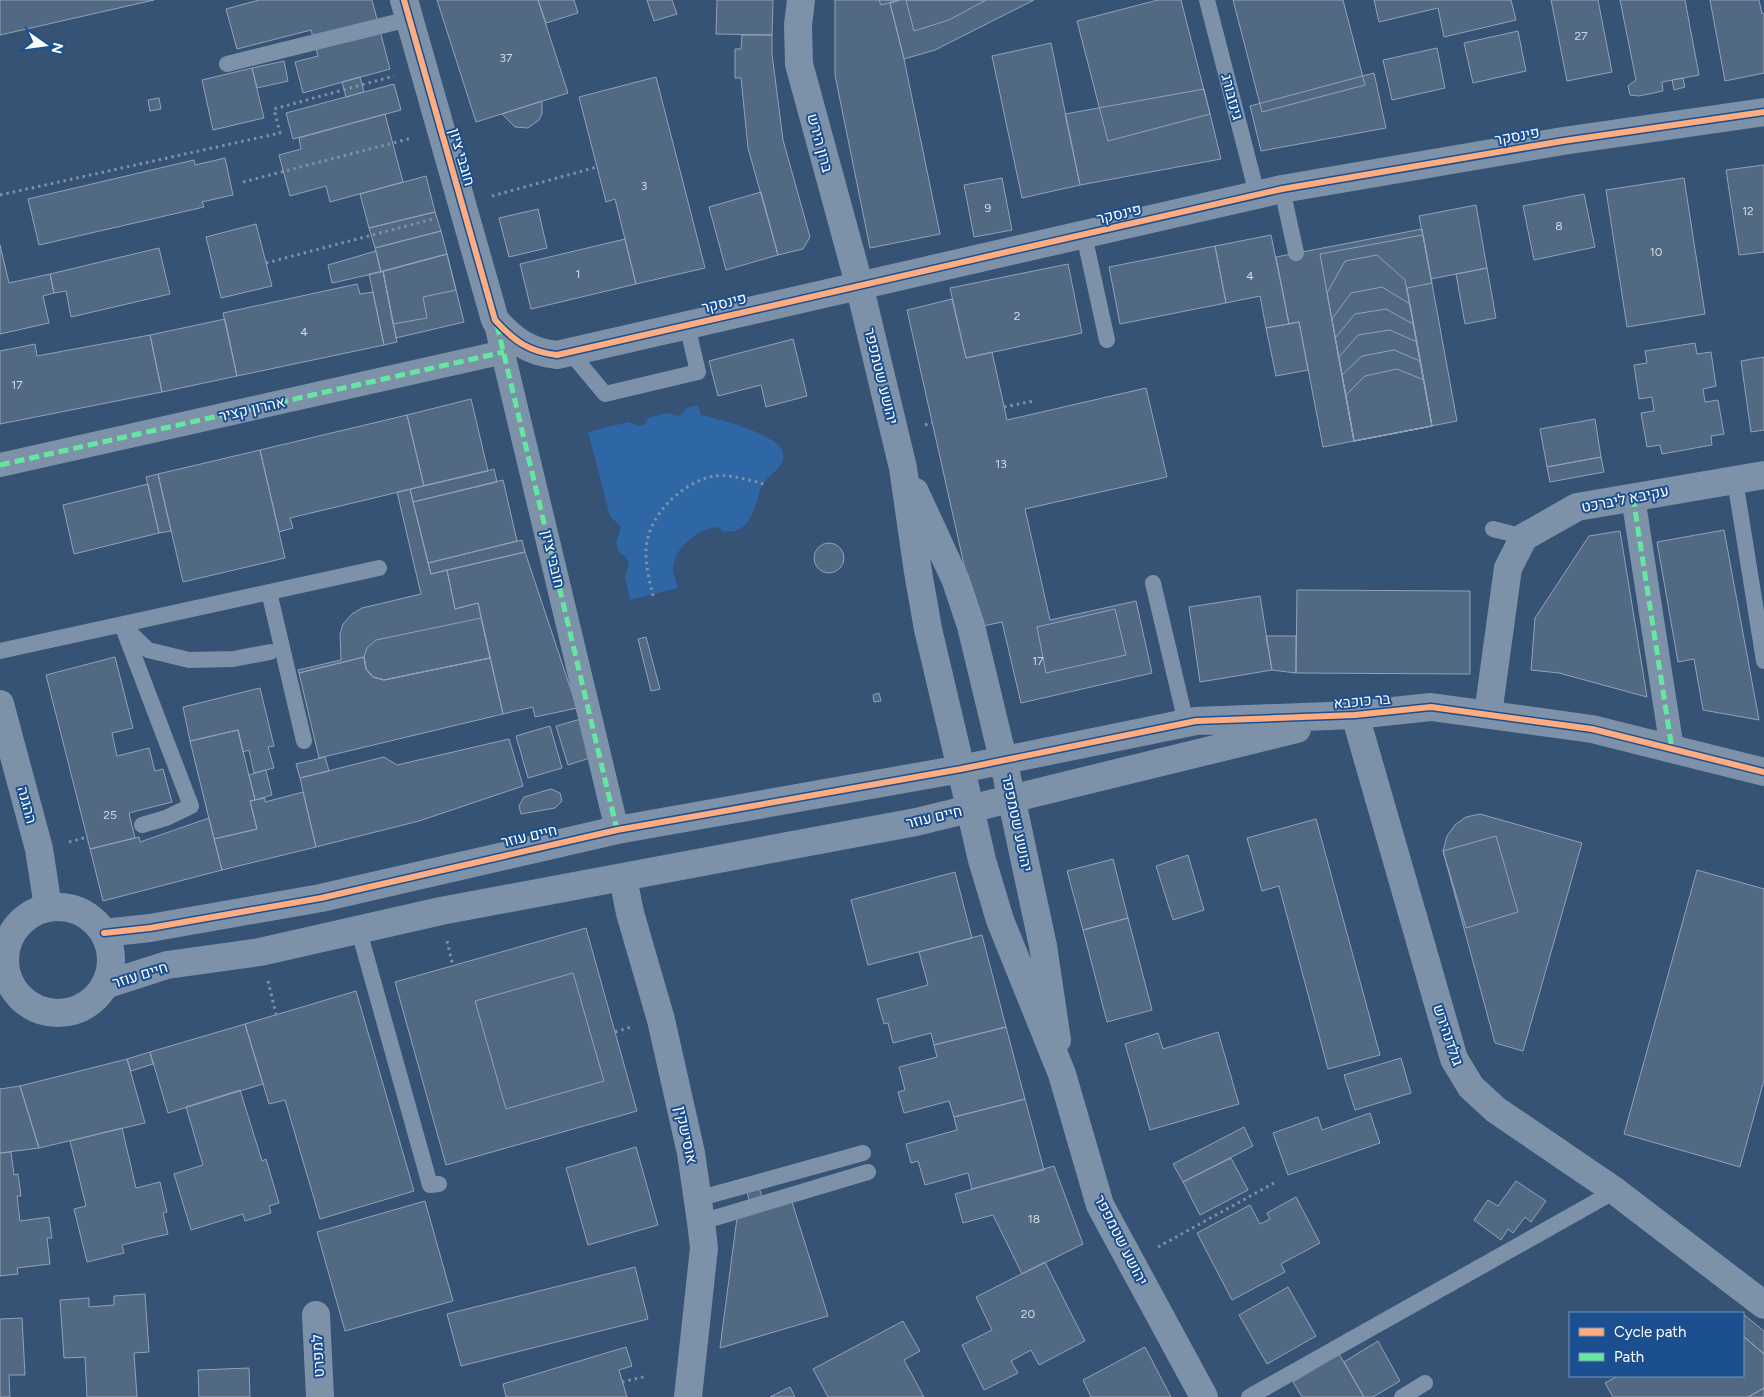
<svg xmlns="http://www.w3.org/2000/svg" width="1764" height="1397" font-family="Figtree,Heebo,sans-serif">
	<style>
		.green { fill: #2f66a5 }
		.building { fill: #526984; stroke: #92a2b6 }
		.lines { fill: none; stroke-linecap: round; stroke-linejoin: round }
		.path { stroke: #7d92a8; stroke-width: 3; stroke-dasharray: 2.5 4; stroke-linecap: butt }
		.service { stroke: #7d92a8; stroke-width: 16 }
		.pedestrian { stroke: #7d92a8; stroke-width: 24 }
		.minor { stroke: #7d92a8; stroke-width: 28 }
		.tertiary { stroke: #7d92a8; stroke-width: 28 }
		.quiet { stroke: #66e7a1; stroke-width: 5; stroke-dasharray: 10 5; stroke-linecap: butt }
		.cycleway-casing { stroke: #1b4f8f; stroke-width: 9 }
		.cycleway { stroke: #ffac80; stroke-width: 6 }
		.labels { text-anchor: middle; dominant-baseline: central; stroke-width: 4; stroke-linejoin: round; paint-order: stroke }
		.number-label { font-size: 12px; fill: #d4dae0 }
		.street-label { font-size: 15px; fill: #fff; stroke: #1b4f8f }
	</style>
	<rect width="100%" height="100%" fill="#365274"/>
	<path class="green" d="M698,405L701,415C719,419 778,434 783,453C787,466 769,474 763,484C756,497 756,514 744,526C737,532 731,532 722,531L719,527C698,528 674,547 673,569C673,575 677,582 678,588L630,600L625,577L629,563L625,556L619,552L616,542L621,527L610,516L588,432L628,422L639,426L645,424L648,418L667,413L678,416L683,413L686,408Z"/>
	<path class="building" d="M0,0H154L0,35Z
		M259,0H372L390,69L303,93L295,62L318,56L311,30L237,49L226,9Z
		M437,0H538L568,93L476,122Z
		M538,0H574L578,13L546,23Z
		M647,0H672L677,14L654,21Z
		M717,0H773L772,35L716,34Z
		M835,0H900L890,3L904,59L940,234L870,248L835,75Z
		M879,0H900L881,5Z
		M900,0H1034L935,50L904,59L890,3Z
		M906,0H986L949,20L914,31Z
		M1158,0H1181L1210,114L1108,141L1077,21Z
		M1233,0H1343L1365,85L1262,112Z
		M1374,0H1511L1516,20L1444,37L1438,8L1379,22Z
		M1551,0H1598L1612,72L1567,81Z
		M1620,0H1685L1699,75L1662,82L1663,91L1639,96L1630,95L1628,86L1636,80Z
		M1710,0H1759L1762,14L1764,13V73L1725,81Z
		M1518,31L1526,71L1473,83L1464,43Z
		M742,35H772V54L783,140L810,237L803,249L778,255L748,148L741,78H735V49H741Z
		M1051,43L1080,185L1022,198L992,56Z
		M1437,48L1445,88L1392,100L1383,60Z
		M284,61L288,81L257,88L252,68Z
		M252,68L264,118L213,130L202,80Z
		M1374,73L1386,128L1261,151L1250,106Z
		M360,77L364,92L346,97L342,82Z
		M656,77L705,268L636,284L615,199L606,202L579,97Z
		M1683,78L1685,87L1674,90L1672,80Z
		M394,84L401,110L293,139L286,113Z
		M1204,89L1221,159L1080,185L1065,114Z
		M159,98L161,109L150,111L148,100Z
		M542,101V114L539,120L528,128L515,127L502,114Z
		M385,114L403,182L330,202L326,186L290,196L279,155L301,149L299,138Z
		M225,158L233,195L202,202L204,207L39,245L28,199L194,160L195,165Z
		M1764,165V252L1739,255L1726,170Z
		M426,176L435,212L369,228L360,194Z
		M1002,178L1012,230L974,237L964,185Z
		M1684,178L1705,314L1627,327L1606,190Z
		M761,192L778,255L726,270L709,207Z
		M1584,194L1595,247L1534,260L1523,206Z
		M1476,205L1487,268L1431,279L1419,216Z
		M538,209L547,248L509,257L499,218Z
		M435,212L441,231L375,248L369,228Z
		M256,224L272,286L221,298L206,237Z
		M1422,229L1457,421L1323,447L1299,322L1289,324L1276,257Z
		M441,231L447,254L381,272L375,248Z
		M1271,235L1289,324L1266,328L1260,296L1226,303L1215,246Z
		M1423,235L1432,283L1407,288L1432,426L1354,441L1320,254Z
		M625,239L636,284L531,309L520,264Z
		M0,245L9,283L50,274L54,293L43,296L49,323L0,334Z
		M1215,246L1226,303L1120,324L1109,267Z
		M159,248L170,294L71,317L66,291L54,293L50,274Z
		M376,251L381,272L332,283L328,265Z
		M447,254L464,322L396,338L383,271Z
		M447,254L456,290L423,297L427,318L393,324L383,271Z
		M1377,255L1405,280L1432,426L1354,441L1327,293L1345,261Z
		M1068,264L1082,333L966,358L950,288Z
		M1487,268L1496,318L1465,324L1456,274Z
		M383,271L397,342L384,345L369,274Z
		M357,284L360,294L373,292L384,345L237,376L223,313Z
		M1382,287L1410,304L1432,426L1354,441L1332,319L1351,293Z
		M952,299L966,358L992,352L1007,420L1146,388L1167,477L1025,509L1050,620L1136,601L1152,673L1021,703L1002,622L978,627L907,310Z
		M1386,309L1413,324L1432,426L1354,441L1335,338L1355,314Z
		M225,319L237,376L162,392L150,335Z
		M1299,322L1308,370L1276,376L1266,328Z
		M1390,330L1417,342L1432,426L1354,441L1339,357L1358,335Z
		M150,335L162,392L0,424V351L35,344L37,356Z
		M793,339L807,396L766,407L761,385L718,396L709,361Z
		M1695,343L1697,354L1711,352L1716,386L1703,389L1705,402L1718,400L1724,434L1711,436L1712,445L1662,454L1660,445L1647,447L1641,413L1654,411L1652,397L1639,399L1634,365L1647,363L1645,351Z
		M1394,350L1420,361L1432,426L1354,441L1342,375L1362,356Z
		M1764,357V430L1751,432L1741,361Z
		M1397,369L1424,380L1432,426L1354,441L1346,395L1365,376Z
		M471,399L488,471L424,486L407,415Z
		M407,415L424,486L290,518L293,528L279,532L260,450Z
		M1595,419L1601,457L1547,467L1540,429Z
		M260,450L285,558L183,582L158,474Z
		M1601,457L1604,472L1550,482L1547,467Z
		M494,469L497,482L413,502L410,489Z
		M158,474L171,531L159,533L146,477Z
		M503,480L517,541L428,563L413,502Z
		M148,484L159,533L74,554L63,505Z
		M410,489L431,574L447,570L455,609L478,603L490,658L384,680L373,677L366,669L364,657L299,673L298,670L341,660L340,634L343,624L352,614L362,608L421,594L397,492Z
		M1724,530L1759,720L1703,710L1694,659L1678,662L1657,542Z
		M1620,531L1647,697L1559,673L1531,670L1535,618L1589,536Z
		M522,540L525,552L431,574L428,563Z
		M814 558a15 15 0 1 1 30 0a15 15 0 1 1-30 0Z
		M525,552L577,708L535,717L533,707L503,714L478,603L455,609L447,570Z
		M1297,590L1470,591V674L1296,673Z
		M1260,596L1272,670L1200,682L1189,607Z
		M1115,609L1126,655L1046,673L1037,627Z
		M481,618L490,658L384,680L373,677L366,669L364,657L367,648L376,640Z
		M1266,636H1296V673L1272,670Z
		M646,637L660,689L651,691L638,639Z
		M115,657L133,728L112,733L117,756L149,748L155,771L163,769L172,802L129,813L135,838L90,849L46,675Z
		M364,657L366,669L373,677L384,680L490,658L503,714L319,758L299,673Z
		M260,688L274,746L268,747L274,768L254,773L249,750L243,752L238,730L190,741L183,707Z
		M879,693L881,701L874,702L873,695Z
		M581,719L593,757L568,765L556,726Z
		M550,726L562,768L528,778L516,736Z
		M238,730L255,800L250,801L257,829L214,839L190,741Z
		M509,739L523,786L419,821L316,847L300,778L384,757L397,765Z
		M325,757L329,771L300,778L296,764Z
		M266,770L272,795L255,800L249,775Z
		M551,789L560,793L562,801L555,808L521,814L519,806L524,797Z
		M303,792L316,847L222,870L214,839L257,829L250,801L265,798V802Z
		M1480,814L1582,843L1523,1051L1495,1043L1443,851L1447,836L1455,825L1466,817Z
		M209,818L222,870L103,901L90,849L139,837L140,842Z
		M1316,819L1380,1055L1328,1069L1279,886L1262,891L1247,838Z
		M1496,836L1518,912L1466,928L1443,851Z
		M1188,855L1204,910L1173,920L1156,866Z
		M1113,859L1128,918L1083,930L1067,871Z
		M1697,870L1764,889V1080L1740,1167L1624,1134Z
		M955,872L972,938L868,965L851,900Z
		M1128,918L1152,1010L1107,1022L1083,930Z
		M586,928L637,1111L446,1165L395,982Z
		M982,935L1006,1027L934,1045L931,1033L893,1043L888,1023L884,1024L877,999L928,985L919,952Z
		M573,973L604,1081L506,1109L475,1001Z
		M356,991L414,1191L320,1219L285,1100L269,1104L245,1024Z
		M245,1024L263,1084L168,1113L150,1052Z
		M1006,1027L1025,1099L954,1117L949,1101L904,1113L898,1092L905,1090L899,1067L937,1057L934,1045Z
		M1218,1032L1239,1104L1150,1130L1125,1044L1158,1033L1163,1049Z
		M150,1052L153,1064L131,1071L127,1059Z
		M1401,1058L1411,1093L1355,1110L1344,1075Z
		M127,1059L145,1123L39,1148L20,1086Z
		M20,1086L39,1148L0,1153V1089Z
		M240,1090L262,1161L266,1159L279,1203L269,1206L271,1213L245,1221L243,1214L191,1230L174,1174L203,1165L186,1107Z
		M1025,1099L1044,1170L972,1189L968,1173L925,1185L918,1161L911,1163L906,1144L957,1130L954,1117Z
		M1370,1113L1380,1143L1288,1175L1273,1133L1318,1117L1322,1130Z
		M1244,1127L1253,1146L1183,1182L1173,1164Z
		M122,1128L136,1188L160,1182L167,1212L163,1213L168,1234L122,1245L124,1253L87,1262L74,1209L86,1206L70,1141Z
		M636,1147L658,1225L588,1245L566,1168Z
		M11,1152L14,1175L18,1174L21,1196H17L20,1221L49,1217L52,1238H47L50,1264L17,1268L18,1274L0,1276V1153Z
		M1231,1158L1248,1190L1200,1215L1183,1182Z
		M1054,1166L1083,1244L1022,1274L993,1215L963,1223L955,1194Z
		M1516,1181L1546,1201L1531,1222L1525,1217L1513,1233L1508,1229L1501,1240L1474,1220L1488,1200L1498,1206Z
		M759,1188L763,1199L750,1203L747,1192Z
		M1296,1197L1320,1243L1281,1264L1285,1272L1232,1300L1197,1233L1250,1205L1260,1224L1270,1219L1267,1213Z
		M425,1201L453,1301L345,1331L317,1232Z
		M792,1202L828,1316L720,1348L737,1218Z
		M1045,1262L1085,1341L1039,1365L1031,1350L1011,1361L1018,1373L984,1390L962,1345L992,1330L976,1297Z
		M635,1267L648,1319L461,1366L447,1314Z
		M1288,1287L1316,1336L1267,1364L1239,1315Z
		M145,1294L149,1352L134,1353L137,1397H87L85,1357L64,1358L60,1300L89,1298V1307L114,1305V1296Z
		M1743,1314L1764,1331V1354L1743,1336Z
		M22,1318L25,1375H9L10,1397H0V1319Z
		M903,1321L920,1351L904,1360L924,1397H828L813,1369Z
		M1743,1336L1764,1354V1388L1748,1397H1613L1605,1383L1618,1376H1743Z
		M1378,1341L1400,1381L1373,1397H1364L1344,1362Z
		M626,1347L632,1366L619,1370L627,1397H506L503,1384Z
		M1145,1347L1171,1397H1091L1083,1380Z
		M1339,1354L1364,1397H1302L1293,1382Z
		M249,1368L250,1397H199L198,1370Z
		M790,1387L795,1397H770Z
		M1764,1388V1397H1748Z"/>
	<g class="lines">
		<path class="path" d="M243,182L412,138
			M0,195L280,133L274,109L394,76
			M492,196L597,167
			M266,263L433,219
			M1004,407L1033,401
			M925,425L932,423
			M653,596C650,582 645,565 646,550C647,516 682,482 714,476C730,474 749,480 764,484
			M69,842L87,837
			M447,941L453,966
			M268,981L276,1014
			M615,1032L631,1027
			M1158,1247L1274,1183
			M622,1382L647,1376"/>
		<path class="service" d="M1207,0L1257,194
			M227,64L409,19
			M1282,189L1296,253
			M1084,235L1107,340
			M570,352L605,394L698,372L687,325
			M1735,480L1764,661
			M1493,529L1524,537
			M1153,583L1186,723
			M269,592L304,741
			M122,625L191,806L166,818L142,825
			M125,628L148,650L189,660L233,659L270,652
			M0,651L379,568
			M359,931L430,1185L439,1184
			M697,1199L863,1153
			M701,1222L868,1172
			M1249,1397L1615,1191
			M1402,1397L1425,1383"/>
		<path class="pedestrian" d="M495,320L617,830
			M0,465L504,352
			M1633,497L1672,749"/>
		<path class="minor" d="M404,0L495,320C514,341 529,352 557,355L1282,189L1563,141L1764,112
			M801,0L798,25L799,64L859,284L903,468L918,572L928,629L961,769
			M915,492L956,581L971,626L1003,759
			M0,704L39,849L48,907
			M1488,714L1508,568L1524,537L1577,507L1764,475
			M1355,715L1454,1059L1471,1087L1496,1110L1615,1191L1764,1305
			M316,1315L320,1397"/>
		<path class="tertiary" d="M1003,759L1043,946L1057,1040
			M961,769L982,860L1000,920L1062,1074L1100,1205L1204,1397
			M623,878L630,913L661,1020L691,1153L701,1222L704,1248L688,1397
			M5 960a53 53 0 1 1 106 0a53 53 0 1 1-106 0Z
			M104,933L150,928L321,898L617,830L961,769L1196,721L1355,715L1431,707L1592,729L1764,772
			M105,985L167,965L260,952L441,911L916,822L1297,729"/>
		<path class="quiet" d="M497,325L617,830
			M0,465L504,352
			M1633,497L1672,749"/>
		<g class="cycleway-casing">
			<path id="cycleway" d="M404,0L495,320C514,341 529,352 557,355L1282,189L1563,141L1764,112
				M104,933L150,928L321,898L617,830L961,769L1196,721L1355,715L1431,707L1592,729L1764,772"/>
		</g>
		<use href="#cycleway" class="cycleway"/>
	</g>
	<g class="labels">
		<g class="number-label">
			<text x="1581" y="36">27</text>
			<text x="506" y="58">37</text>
			<text x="644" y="186">3</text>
			<text x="988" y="208">9</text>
			<text x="1748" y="211">12</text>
			<text x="1559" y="226">8</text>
			<text x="1656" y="252">10</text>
			<text x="578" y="274">1</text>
			<text x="1250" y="276">4</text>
			<text x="1017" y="316">2</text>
			<text x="304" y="332">4</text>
			<text x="17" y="385">17</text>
			<text x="1001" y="464">13</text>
			<text x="1038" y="661">17</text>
			<text x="110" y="815">25</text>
			<text x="1034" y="1219">18</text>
			<text x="1028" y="1314">20</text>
		</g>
		<g class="street-label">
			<text transform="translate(1232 97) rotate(75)">גינזבורג</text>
			<text transform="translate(1517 136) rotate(-10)">פינסקר</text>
			<text transform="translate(820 143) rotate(75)">ברון הירש</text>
			<text transform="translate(462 157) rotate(74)">חובבי ציון</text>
			<text transform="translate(1119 214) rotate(-13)">פינסקר</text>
			<text transform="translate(724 303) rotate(-13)">פינסקר</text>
			<text transform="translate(881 376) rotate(76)">יהושע שטמפפר</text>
			<text transform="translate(252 409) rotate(-13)">אהרון קציר</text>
			<text transform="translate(1625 499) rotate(-11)">עקיבא ליברכט</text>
			<text transform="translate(553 559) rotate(77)">חובבי ציון</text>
			<text transform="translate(1362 701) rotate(-5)">בר כוכבא</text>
			<text transform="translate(27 805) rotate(75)">ההגנה</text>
			<text transform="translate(934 817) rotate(-13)">חיים עוזר</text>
			<text transform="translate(1017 823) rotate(78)">יהושע שטמפפר</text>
			<text transform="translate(529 836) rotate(-13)">חיים עוזר</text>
			<text transform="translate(140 975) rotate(-17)">חיים עוזר</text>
			<text transform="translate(1448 1035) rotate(71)">גולדנהירש</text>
			<text transform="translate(686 1135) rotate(78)">אוסישקין</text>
			<text transform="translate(1121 1240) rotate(63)">יהושע שטמפפר</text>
			<text transform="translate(318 1356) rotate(-93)">למפרט</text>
		</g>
	</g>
	<rect x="1569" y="1312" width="175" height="65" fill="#1b4f8f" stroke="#7695bc"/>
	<rect x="1579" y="1328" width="25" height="8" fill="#ffac80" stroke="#7695bc"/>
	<text x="1614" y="1337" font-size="15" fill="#ffffff">Cycle path</text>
	<rect x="1579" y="1353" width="25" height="8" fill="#66e7a1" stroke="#7695bc"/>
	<text x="1614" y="1362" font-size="15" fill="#ffffff">Path</text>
	<g transform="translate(45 45) rotate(104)" stroke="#1b4f8f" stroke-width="4" paint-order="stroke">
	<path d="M0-4L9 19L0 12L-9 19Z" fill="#ffffff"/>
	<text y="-8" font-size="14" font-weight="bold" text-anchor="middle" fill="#ffffff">N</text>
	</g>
</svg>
